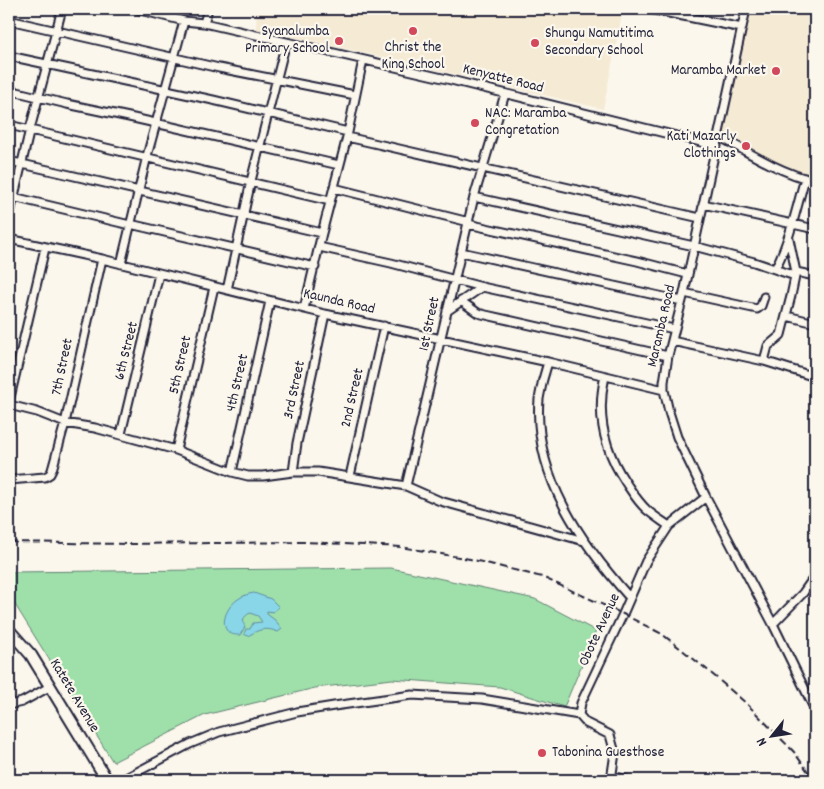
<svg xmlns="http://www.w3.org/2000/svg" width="824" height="789" font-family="Dekko,sans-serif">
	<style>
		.built { fill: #f5ead4 }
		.park { fill: #9fe0aa; stroke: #608172 }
		.water { fill: #89d6e8; stroke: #608ea3 }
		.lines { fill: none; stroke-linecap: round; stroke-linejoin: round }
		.street-casing { stroke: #22223b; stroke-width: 11 }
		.secondary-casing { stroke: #22223b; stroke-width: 14 }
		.street { stroke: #fbf7ec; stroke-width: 7 }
		.secondary { stroke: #fbf7ec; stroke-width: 10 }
		.rail { stroke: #22223b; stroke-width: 2; stroke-dasharray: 8 4; stroke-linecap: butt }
		.poi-dot { fill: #d1495b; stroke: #fbf7ec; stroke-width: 2 }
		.labels { text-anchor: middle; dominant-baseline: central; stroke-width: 4.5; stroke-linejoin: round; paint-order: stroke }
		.poi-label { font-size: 15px; fill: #22223b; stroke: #fbf7ec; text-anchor: end }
		.street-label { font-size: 15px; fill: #22223b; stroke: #fbf7ec }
	</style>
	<rect width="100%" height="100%" fill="#fbf7ec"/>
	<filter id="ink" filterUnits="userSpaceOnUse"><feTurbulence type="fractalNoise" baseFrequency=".02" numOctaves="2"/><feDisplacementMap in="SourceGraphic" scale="10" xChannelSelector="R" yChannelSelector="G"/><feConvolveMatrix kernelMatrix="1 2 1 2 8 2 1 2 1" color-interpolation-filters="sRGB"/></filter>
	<g filter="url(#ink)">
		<path class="built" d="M257,9H599L622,14L603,109L365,53L256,29Z
			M750,9H815V179L774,163L722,134Z"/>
		<path class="park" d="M391,568L535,599L596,631L564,707L500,687L392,679L315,688L205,715L113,762L9,595V572Z"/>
		<path class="water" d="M254,593L271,599L279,607L273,612L267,611V614L276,621L282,629L278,632C266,627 259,629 248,636L244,634L246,629H250L253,623L262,622L258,616L250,613C243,617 242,620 245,627L240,635C213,637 223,597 254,593Z"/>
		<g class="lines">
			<g class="street-casing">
				<path id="street" d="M136,9L184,21L204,23L447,79L717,146
					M649,9L742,28
					M746,9L684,293L668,356L664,382V390L669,412L677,437L706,497L773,624L815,710
					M9,20L219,68L355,95
					M204,23L208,9
					M9,56L213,100L348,132
					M9,90L67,104L129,117L339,165
					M9,125L330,201
					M719,136C749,153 781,173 815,181
					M347,137L700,218
					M9,161L322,233
					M334,188L469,222
					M9,196L130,225
					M474,197L694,246L754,262L795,276
					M703,204L815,229
					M9,217L30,129L62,9
					M130,224L315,267
					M468,224L637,261L687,274
					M9,239L102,259L325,314L548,362L664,390
					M319,247L391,263L482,287L674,329
					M461,252L682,301
					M121,264L147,156L184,21
					M775,269C790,240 796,210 805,178
					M796,272L815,276
					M227,290L251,181L286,42
					M684,293L757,309L761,306L764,297
					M461,301L478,313L486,315L668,356
					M304,309L322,233L347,137L363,60
					M447,311L482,287
					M787,316L815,323
					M672,341L764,361L815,377
					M764,361L768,346L781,335L791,296L796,272L789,239
					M548,362C544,374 541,386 539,399C533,476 582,544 630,598
					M605,376C596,414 604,450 626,483C632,492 638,502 647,510C654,516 662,521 669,526
					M9,402L45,248
					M9,405L37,412L65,423L95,428L176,450L232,472L248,476H263L293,472H318L406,486L440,501L584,541
					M121,434L159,274
					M176,450L214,287
					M232,472L270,301
					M293,472L297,443L325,314
					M350,476L384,326
					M9,480L45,477L50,474L52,470L65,423L102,259
					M406,486L474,197L505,94
					M773,624L803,593L815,576
					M9,705L22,702L51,686
					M612,776L628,780
					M122,780L190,744L219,732L297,712L334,706L412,695L482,699L579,715
					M611,780L615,753L610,735L586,723L579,715L581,703L623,614L646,561L669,526L706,497"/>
			</g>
			<g class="secondary-casing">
				<path id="secondary" d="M9,630L31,655L107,780"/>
			</g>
			<use href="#street" class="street"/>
			<use href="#secondary" class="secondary"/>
			<path class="rail" d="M9,542L127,544L306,542L401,547L470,559L542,577L623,614L662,634L705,668L747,704L794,752L814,780"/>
		</g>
	</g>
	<g class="poi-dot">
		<circle cx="413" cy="31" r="5"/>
		<circle cx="339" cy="41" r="5"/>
		<circle cx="535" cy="43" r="5"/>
		<circle cx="776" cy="71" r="5"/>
		<circle cx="475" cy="123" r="5"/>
		<circle cx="746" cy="146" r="5"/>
		<circle cx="542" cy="753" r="5"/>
	</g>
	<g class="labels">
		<g class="poi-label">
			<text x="329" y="32">Syanalumba<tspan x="329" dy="17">Primary School</tspan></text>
			<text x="545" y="34" text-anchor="start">Shungu Namutitima<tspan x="545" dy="17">Secondary School</tspan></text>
			<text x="413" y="48" text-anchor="middle">Christ the<tspan x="413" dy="17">King School</tspan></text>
			<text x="766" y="71">Maramba Market</text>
			<text x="485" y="114" text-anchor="start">NAC: Maramba<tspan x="485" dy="17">Congretation</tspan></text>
			<text x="736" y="137">Kati Mazarly<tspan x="736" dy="17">Clothings</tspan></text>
			<text x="552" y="753" text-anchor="start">Tabonina Guesthose</text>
		</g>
		<g class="street-label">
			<text transform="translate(503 79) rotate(14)">Kenyatte Road</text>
			<text transform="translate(339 302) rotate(13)">Kaunda Road</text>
			<text transform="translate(430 324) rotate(-78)">1st Street</text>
			<text transform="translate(662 326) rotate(-77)">Maramba Road</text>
			<text transform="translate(127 351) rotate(-76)">6th Street</text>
			<text transform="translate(181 365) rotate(-77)">5th Street</text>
			<text transform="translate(63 367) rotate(-78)">7th Street</text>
			<text transform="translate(238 383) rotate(-77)">4th Street</text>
			<text transform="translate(295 390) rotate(-78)">3rd Street</text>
			<text transform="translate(353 398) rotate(-77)">2nd Street</text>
			<text transform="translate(600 630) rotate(-65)">Obote Avenue</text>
			<text transform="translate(74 696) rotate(59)">Katete Avenue</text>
		</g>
	</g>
	<rect width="824" height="789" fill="none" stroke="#fbf7ec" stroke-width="30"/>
	<rect x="15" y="15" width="794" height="759" fill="none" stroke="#22223b" stroke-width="2" filter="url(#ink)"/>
	<g transform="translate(772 736) rotate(240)" stroke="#fbf7ec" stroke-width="4" paint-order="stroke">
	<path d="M0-4L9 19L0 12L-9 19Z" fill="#22223b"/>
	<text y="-8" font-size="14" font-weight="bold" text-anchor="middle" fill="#22223b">N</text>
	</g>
</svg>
